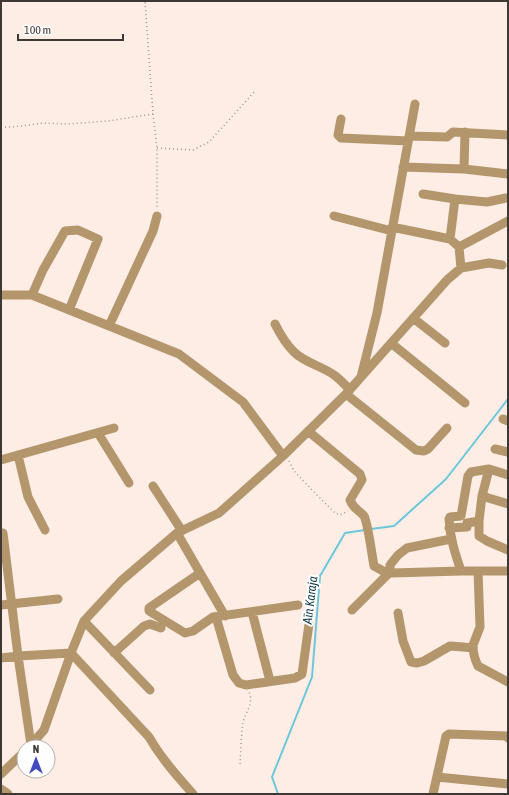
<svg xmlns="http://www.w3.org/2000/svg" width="509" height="795" font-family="'Asap Condensed',sans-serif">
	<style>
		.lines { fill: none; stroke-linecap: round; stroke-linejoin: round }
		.stream { stroke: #6cc7da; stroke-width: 2 }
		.path { stroke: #a1958f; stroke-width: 1.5; stroke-dasharray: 1 3; stroke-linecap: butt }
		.minor { stroke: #b4966c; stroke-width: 9 }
		.labels { text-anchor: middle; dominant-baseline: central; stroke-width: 4; stroke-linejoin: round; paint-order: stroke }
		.water-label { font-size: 13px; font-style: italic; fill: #19434b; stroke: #fefefe }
	</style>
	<rect width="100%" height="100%" fill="#feede5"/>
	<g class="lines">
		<path class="stream" d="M371,529L394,526L446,479L508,399V397
			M278,794L272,777L312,677L320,576L345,533L365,530"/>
		<path class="path" d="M153,114L157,148V208
			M1,127H12L44,123L68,124L108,121L153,114L145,1
			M157,148L193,150L209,142L256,90
			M289,461L294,471L312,490L335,513L340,515L348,511
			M240,764C241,751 241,735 243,722C246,712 254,702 249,692"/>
		<path class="minor" d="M341,119L338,135L341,138L408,141
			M409,136L447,137L453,132L508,135
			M403,167L464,169L508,174
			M464,169L465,132
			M423,194L455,199L487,202L506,198
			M455,199L450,239L459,247L461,268
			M334,216L392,231
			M392,227L450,239
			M459,247L508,221
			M1,295H32L179,354L243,402L283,456
			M32,295L43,270L65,231L78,230L98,239L69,310
			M413,318L445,343
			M275,324C280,334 286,344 294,352C305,363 322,366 334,375C340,379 345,385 350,390
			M109,326L153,231L157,216
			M391,343L465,403
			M361,377L377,313L415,104
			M346,394L416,450L424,451L428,449L447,428
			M503,419L508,421
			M308,431L360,474L362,480L350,500C354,510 358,509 364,516C368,523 372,556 374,566L385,572L392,573L461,571H508
			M98,433L129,483
			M495,449L508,452
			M18,455L28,497L45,530
			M1,460L114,428
			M508,475L489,469L482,496L508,504
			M153,486L182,531
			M482,496L479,521V536L487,541L508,550
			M449,528L467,527V523L479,521
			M3,533L18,656L31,745
			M177,533L225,616
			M461,571C455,553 450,538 449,519L450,517L461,516L468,476L471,472L489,469
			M478,571L480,627L473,645C473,652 475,660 478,666L508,682
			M200,573L149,608V611L185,633L193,631L213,617L298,605
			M392,573L390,570V565L398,555L407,548L451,539
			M1,605L58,599
			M352,610L389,573
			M252,612L270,681
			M398,613L403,641L411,662L417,663L424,661L450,646L463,647L473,648
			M216,617L233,675L239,683L246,685L295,678L302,674L309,624
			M84,621L150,690
			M114,653L144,626L150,624L161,628
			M1,658L18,656L71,653L149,737C161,758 177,776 193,794
			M29,747L44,730L71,653L84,621L121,581L177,533L219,513L283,456L346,394L447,280L461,268L489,263L502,265
			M1,774L24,752
			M437,777L508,784
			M1,789L8,794
			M433,794L446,736L449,734L507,736L508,738"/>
	</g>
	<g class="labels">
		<g class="water-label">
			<text transform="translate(310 600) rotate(-83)">Aïn Karaja</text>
		</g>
	</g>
	<rect width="509" height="795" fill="none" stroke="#3e3835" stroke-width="4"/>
	<g transform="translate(36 759)"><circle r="19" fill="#fefefe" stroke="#b1afae"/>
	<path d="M0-3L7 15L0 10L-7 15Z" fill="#414cc0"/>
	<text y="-6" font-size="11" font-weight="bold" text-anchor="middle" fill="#3e3835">N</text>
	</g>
	<path d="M18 34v6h105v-6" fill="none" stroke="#3e3835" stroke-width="2"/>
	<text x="24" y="34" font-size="12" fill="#3e3835" stroke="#fefefe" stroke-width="3" paint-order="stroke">100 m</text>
</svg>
